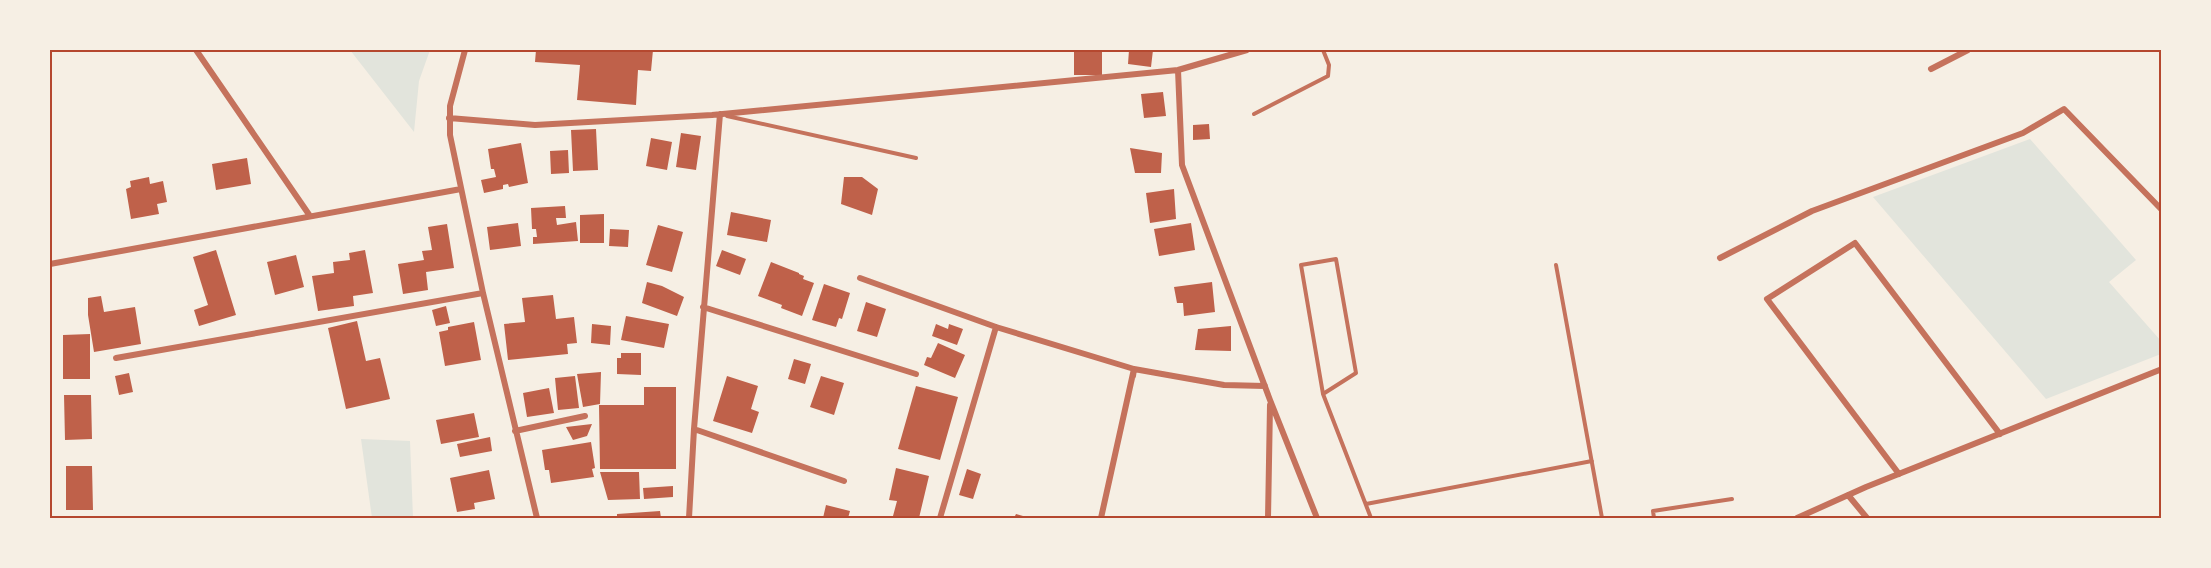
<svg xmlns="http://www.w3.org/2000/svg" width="2211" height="568" font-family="'Exo 2',sans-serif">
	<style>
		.green { fill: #e2e4dc }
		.building { fill: #bf614a }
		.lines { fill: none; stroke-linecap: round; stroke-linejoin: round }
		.service { stroke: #c5725c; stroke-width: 4 }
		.minor { stroke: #c5725c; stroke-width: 6 }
		.neatline { fill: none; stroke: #b5482f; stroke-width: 2 }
	</style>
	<rect width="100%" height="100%" fill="#f6efe4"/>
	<path class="green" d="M350,50H430L419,81L414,132Z
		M2030,139L2136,260L2109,282L2161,341V354L2046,399L1873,197Z
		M361,439L410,441L413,518H372Z"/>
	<path class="building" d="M536,50H653L651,71L638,70L636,105L577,100L580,65L535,62Z
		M1074,50H1102V75H1074Z
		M1129,50H1153L1151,67L1128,64Z
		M1163,92L1166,116L1144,118L1141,94Z
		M1209,124L1210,139L1193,140V125Z
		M596,129L598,170L573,171L571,130Z
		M681,133L701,136L696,170L676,167Z
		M651,138L672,142L667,170L646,166Z
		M521,143L528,183L509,187L508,184L503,185V189L484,193L481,180L496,177L494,169H491L488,149Z
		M1130,148L1162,153L1161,173H1135Z
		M568,150L569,173L551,174L550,151Z
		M247,158L251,184L216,190L212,164Z
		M149,177L150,184L163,181L167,202L157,204L159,214L131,219L126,189L131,187L130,181Z
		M844,177H862L878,189L872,215L841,204Z
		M1174,189L1176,219L1150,223L1146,193Z
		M565,206L566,218H556L557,225L576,222L578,241L533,244V237H537L536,229H532L531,208Z
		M731,212L771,220L767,242L727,235Z
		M604,214V243H580V215Z
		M518,223L521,246L490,250L487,227Z
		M1191,223L1195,250L1159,256L1154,229Z
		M447,224L454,268L426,272L428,290L403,294L398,264L424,260L422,251L432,250L428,227Z
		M658,225L683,232L672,272L646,265Z
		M610,229L629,230L628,247L609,246Z
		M216,250L236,315L199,326L194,310L208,305L193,257Z
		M365,250L373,293L353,296L354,306L318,311L312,276L334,273L333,262L350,260L349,253Z
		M722,250L746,259L740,275L716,266Z
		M296,255L304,287L275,295L267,262Z
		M771,262L799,273V274L804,276L803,279L814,283L802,316L781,308L782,305L758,296Z
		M647,282L662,286L684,297L677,316L642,303Z
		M1212,282L1215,312L1184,316L1183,303H1177L1174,287Z
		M824,284L850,293L842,319L839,318L836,327L812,320Z
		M553,295L556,319L574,317L577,343L567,344L568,354L508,360L504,324L525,322L522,298Z
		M101,296L104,312L135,307L141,344L94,352L88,315V298Z
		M866,302L886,309L877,337L857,331Z
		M446,306L450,323L436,326L432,310Z
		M626,316L669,324L664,348L621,340Z
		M357,321L366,361L380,358L390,399L346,409L328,328Z
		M474,322L481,360L445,366L439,332L448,330V327Z
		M592,324L611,326L610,345L591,343Z
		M936,324L948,329L949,324L963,329L957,345L932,336Z
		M1231,326V351L1195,350L1198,329Z
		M90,334V379H63V335Z
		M938,343L965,355L955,378L924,365L927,357L931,358Z
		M621,353H641V375L617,374V358H621Z
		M794,359L811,364L805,384L788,379Z
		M601,372L600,404L583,407L577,374Z
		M129,373L133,392L119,395L115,376Z
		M575,376L579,408L558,410L555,378Z
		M727,376L758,386L751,409L759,412L752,433L713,421Z
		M821,376L844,383L834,415L810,407Z
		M916,386L958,397L940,460L898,449Z
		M644,387H676V469H600L599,405H644Z
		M549,388L554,413L527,417L523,393Z
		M64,395H91L92,439L65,440Z
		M474,413L479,437L441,444L436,420Z
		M592,424L587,436L573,440L566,427Z
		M490,437L492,451L460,457L457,444Z
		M591,442L595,468L592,469L594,477L551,483L549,470H545L542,450Z
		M66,466H92L93,510H66Z
		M896,468L929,476L919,518L893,516L897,501L889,500Z
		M967,469L981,474L973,499L959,495Z
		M489,470L495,499L474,503L475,509L457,512L450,478Z
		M600,472H639L640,499L608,500Z
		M673,486V497L644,499L643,488Z
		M826,505L850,511L848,518H823Z
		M660,511L661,518H617V514Z
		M1016,514L1030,518H1014Z"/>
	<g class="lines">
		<path class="service" d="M1254,114L1328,76L1329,65L1323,50
			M727,116L916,158
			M1556,265L1602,518
			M1323,394L1356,373L1336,259L1301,265L1323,394L1371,518
			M1366,504L1592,461
			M1654,518L1653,511L1732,499"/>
		<path class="minor" d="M196,50L310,216
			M465,50L450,106V135L483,293L537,518
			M1931,69L1968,50
			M1178,70L1182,165L1270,400L1317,518
			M449,118L535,125L712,115L1178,70L1247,50
			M1720,258L1812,211L2023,133L2064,109L2162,210
			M50,264L461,189
			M860,278L996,327L1134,369L1133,376
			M703,307L916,374
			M116,358L483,293
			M694,429L844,481
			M515,431L585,416
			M1899,474L1767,299L1855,243L2000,434
			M1848,495L1867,518
			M689,518L694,429L720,114
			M940,518L996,327
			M1101,518L1134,369L1224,385L1265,386
			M1268,518L1270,405
			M1797,518L1866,487L2162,369"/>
	</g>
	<rect width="2211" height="568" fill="none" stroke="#f6efe4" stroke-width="102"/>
	<rect x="51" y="51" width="2109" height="466" class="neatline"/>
</svg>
